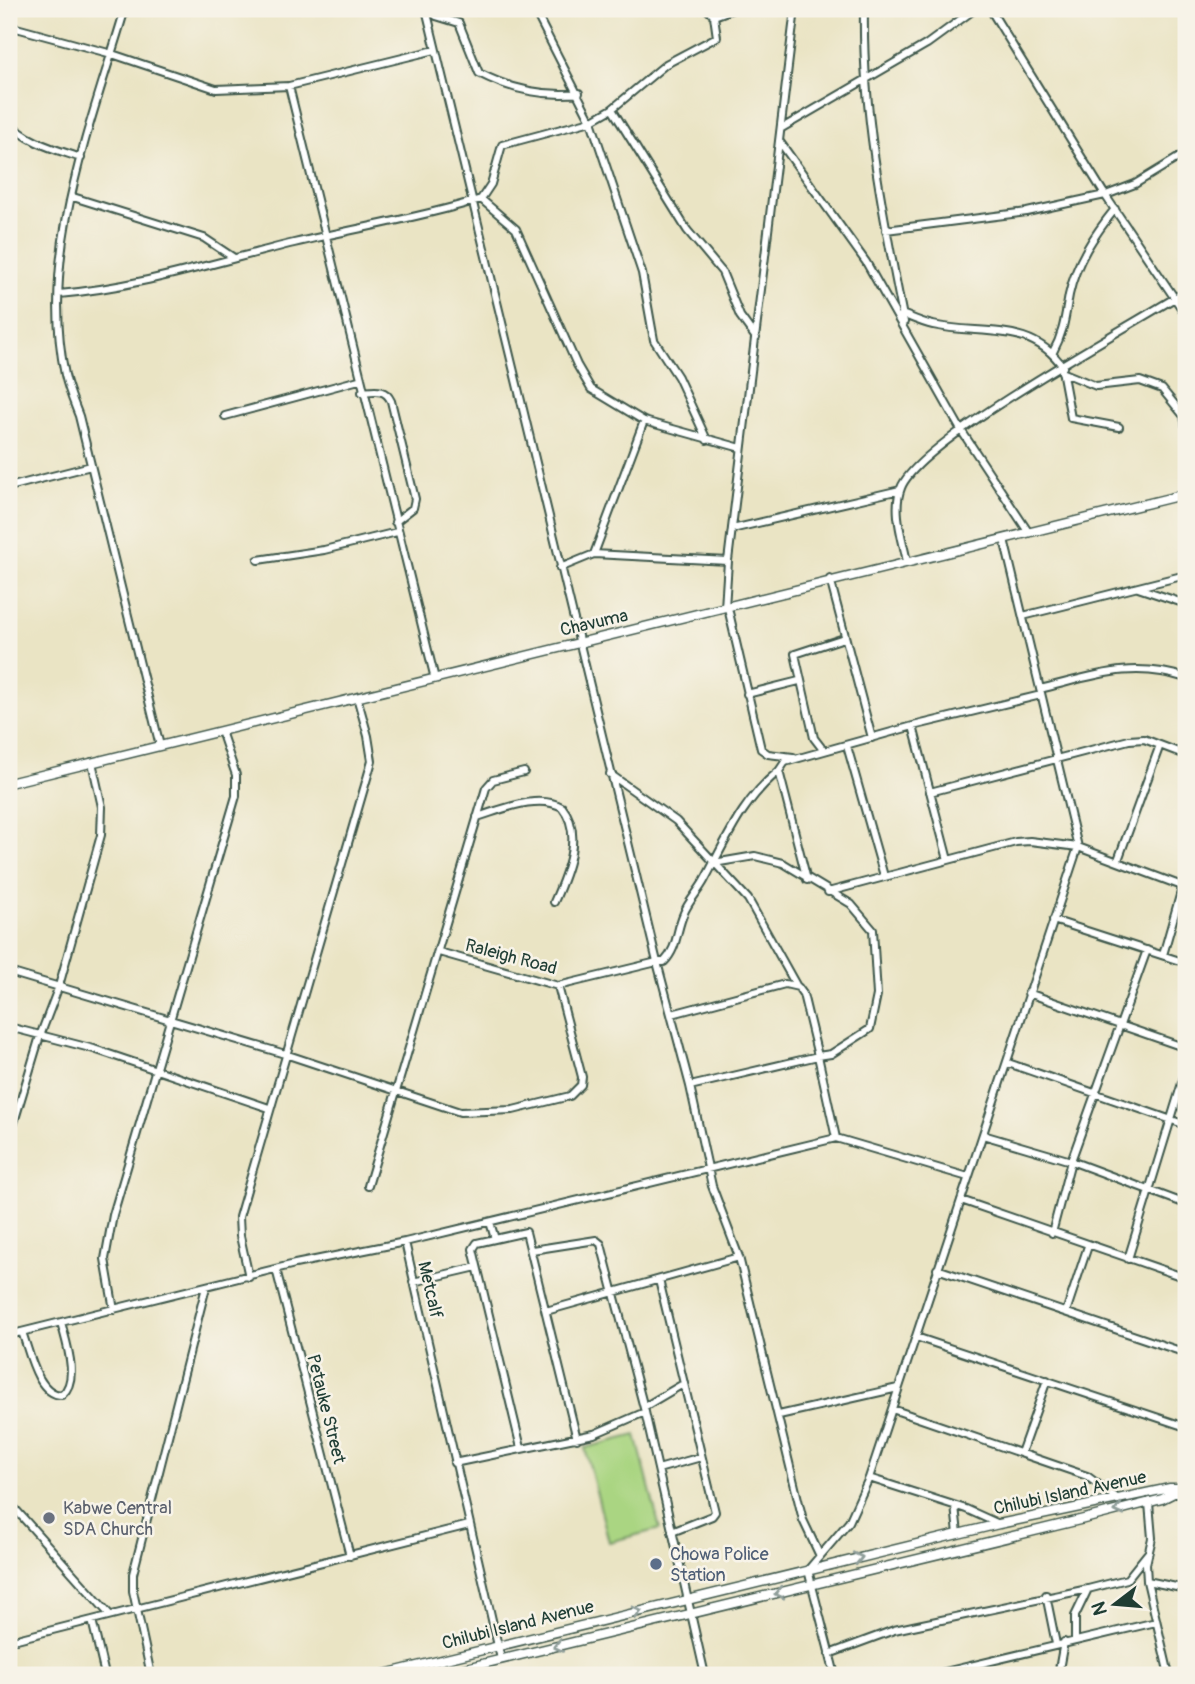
<svg xmlns="http://www.w3.org/2000/svg" width="1195" height="1684" font-family="Pangolin,sans-serif">
	<style>
		.green { fill: #aad582; stroke: #64895b; stroke-width: 2 }
		.lines { fill: none; stroke-linecap: round; stroke-linejoin: round }
		.minor-casing { stroke: #3d564a; stroke-width: 10 }
		.tertiary-casing { stroke: #3d564a; stroke-width: 11 }
		.minor { stroke: #fff; stroke-width: 6 }
		.tertiary { stroke: #fff; stroke-width: 8 }
		.oneway { stroke: #8f9e9a }
		.worship-dot { fill: #6b7280; stroke: #f7f3e8; stroke-width: 2.5 }
		.service-dot { fill: #5c6f8a; stroke: #f7f3e8; stroke-width: 2.5 }
		.labels { text-anchor: middle; dominant-baseline: central; stroke-width: 5; stroke-linejoin: round; paint-order: stroke }
		.street-label { font-size: 18px; fill: #1f3d34; stroke: #f7f3e8 }
		.worship-label { font-size: 18px; fill: #5b616d; stroke: #f7f3e8; text-anchor: start }
		.service-label { font-size: 18px; fill: #4e5e75; stroke: #f7f3e8; text-anchor: start }
	</style>
	<rect width="100%" height="100%" fill="#f7f3e8"/>
	<filter id="ink" filterUnits="userSpaceOnUse"><feTurbulence type="fractalNoise" baseFrequency=".0143" numOctaves="2"/><feDisplacementMap in="SourceGraphic" scale="14" xChannelSelector="R" yChannelSelector="G"/><feConvolveMatrix kernelMatrix="1 2 1 2 8 2 1 2 1" color-interpolation-filters="sRGB"/></filter>
	<filter id="wash" filterUnits="userSpaceOnUse"><feTurbulence type="fractalNoise" baseFrequency=".00686" numOctaves="4" result="noise"/><feDisplacementMap in="SourceGraphic" scale="28" xChannelSelector="R" yChannelSelector="G"/><feGaussianBlur stdDeviation="1.57" result="paint"/><feColorMatrix in="noise" values="0 0 0 0 0 0 0 0 0 0 0 0 0 0 0 0 0 1.4 0 .05"/><feComposite in="paint" operator="in"/></filter>
	<g filter="url(#wash)">
		<rect width="100%" height="100%" fill="#eae4c4"/>
		<path class="green" d="M636,1435L660,1529L609,1542L585,1448Z"/>
	</g>
	<g filter="url(#ink)">
		<g class="lines">
			<g class="minor-casing">
				<path id="minor" d="M125,9C91,124 39,253 65,375C68,389 74,403 79,416L160,746
					M426,9L657,962H664C678,948 676,930 684,913C688,902 698,892 704,881C726,841 742,800 779,771
					M534,9L591,121L642,273L654,340L678,377L707,440
					M864,9C862,114 884,219 904,322
					M990,9L1105,195L1186,315
					M436,16L459,23L479,73C510,89 543,97 579,93
					M714,16L733,9
					M9,26L112,54L216,89L289,86L435,50
					M289,86L435,679
					M612,109L687,230L722,272L740,316L756,338
					M9,122C28,143 55,149 81,158
					M782,128L927,44L975,9
					M780,142L866,262L961,430L1029,533
					M1106,195L1135,184L1186,153
					M73,197L204,238L234,258
					M481,199L516,229L577,365L591,389L644,421L741,448
					M886,230L1027,212L1105,195
					M59,294C140,287 216,262 294,243C356,228 420,218 481,199L491,184L502,145L591,121L612,109L666,64L717,37L714,16L707,9
					M902,314C912,318 923,323 933,325C980,336 1031,320 1063,367
					M1053,352C1064,332 1065,317 1069,295C1076,262 1094,235 1115,209
					M1062,370L1071,418L1119,427
					M1062,372L1096,386L1140,381L1162,389L1184,416L1186,428
					M362,392C375,391 385,388 391,401L415,499L413,508L395,522
					M225,416L359,380
					M9,487L91,466
					M732,529L900,490
					M1004,539L1078,847L1182,886
					M594,554L644,421
					M258,560L324,550L397,532
					M907,562C903,540 892,510 901,488C919,440 1133,325 1186,291
					M560,568L594,554L728,561
					M830,579L872,738
					M1138,588L1186,604
					M725,608L728,561L795,9
					M728,608L761,749L768,754L793,757
					M1023,616L1186,575
					M1040,689C1093,676 1132,660 1186,678
					M747,694L799,681
					M913,726L948,860
					M847,746L884,876
					M824,751L814,738L795,654L844,638
					M610,774L676,821L748,899L796,985
					M930,792L1129,740L1144,739L1186,755
					M477,817C501,810 538,793 562,807C584,834 566,875 554,902
					M1118,860L1160,745
					M807,880L779,771L785,762L913,726L1041,695
					M828,892L1016,842L1030,841L1078,847L869,1478L849,1522L808,1570L835,1675
					M1053,920L1186,963
					M439,952L558,986L657,962L690,1086L712,1186L739,1257L803,1520L820,1556
					M1163,955L1186,874
					M9,972L285,1054L460,1112L513,1110L570,1096L581,1085L582,1077L558,986
					M1028,993L1186,1048
					M672,1014L785,984L798,987L803,994L818,1056L831,1054L870,1029L877,995L873,930L851,904L783,863L755,856L714,863
					M9,1027L94,1049L269,1108
					M1008,1063L1186,1125
					M690,1086L818,1056L836,1138
					M983,1135L1071,1161L1186,1204
					M9,1139L40,1036L59,986L101,835L102,807L92,762
					M368,1186L486,788L493,780L524,772
					M961,1200L1186,1278
					M490,1222L495,1239
					M1052,1233L1071,1161L1147,950
					M405,1242L501,1659
					M532,1250L596,1240L601,1244L645,1412L705,1675
					M1128,1259L1186,1070
					M276,1269L350,1556
					M937,1269L1186,1353
					M249,1277L240,1236L239,1217L372,761L368,736L357,697
					M659,1280L715,1512L712,1516L672,1532
					M413,1282L477,1267
					M114,1310L105,1259L113,1215L236,796V775L221,731
					M546,1311L739,1257
					M1066,1312L1088,1246
					M22,1332C29,1350 37,1395 62,1395C80,1380 66,1342 61,1322
					M9,1335L295,1264L405,1242L836,1138L968,1177
					M916,1337L1186,1427
					M644,1407L683,1384
					M892,1409L1087,1476L1118,1499
					M779,1415L898,1388
					M521,1448L473,1249L477,1243L526,1232L577,1439
					M1021,1453L1047,1380
					M454,1463L594,1434L645,1412
					M658,1469L701,1457
					M869,1478L966,1509L999,1524
					M9,1502L110,1615
					M1149,1503L1152,1538L1146,1564L1147,1581L1169,1675
					M955,1506L958,1534
					M1147,1581L1186,1589
					M1046,1595L1056,1644
					M92,1620L105,1675
					M9,1641L469,1525
					M1075,1641V1616L1088,1589L1127,1579L1147,1554
					M829,1654L894,1630L1088,1589
					M151,1675L133,1591V1574L206,1287
					M932,1675L1156,1622
					M1058,1675L1064,1642"/>
			</g>
			<g class="tertiary-casing">
				<path id="tertiary" d="M9,783L1186,494
					M380,1675L999,1524L1170,1488H1183
					M437,1675L1084,1519L1162,1499L1184,1488"/>
			</g>
			<use href="#minor" class="minor"/>
			<use href="#tertiary" class="tertiary"/>
		</g>
		<defs><path id="oneway-chevron" d="M-2-3.5L2.5 0L-2 3.5" fill="none" stroke-width="1.6" stroke-linecap="round" stroke-linejoin="round" transform="scale(1.75)"/></defs>
		<g class="oneway">
			<use href="#oneway-chevron" transform="translate(1119 1510) rotate(166)"/>
			<use href="#oneway-chevron" transform="translate(858 1558) rotate(-13)"/>
			<use href="#oneway-chevron" transform="translate(779 1593) rotate(166)"/>
			<use href="#oneway-chevron" transform="translate(637 1612) rotate(-14)"/>
			<use href="#oneway-chevron" transform="translate(558 1646) rotate(167)"/>
		</g>
	</g>
	<circle class="worship-dot" cx="49" cy="1518" r="7"/>
	<circle class="service-dot" cx="656" cy="1564" r="7"/>
	<g class="labels">
		<g class="street-label">
			<text transform="translate(594 623) rotate(-13)">Chavuma</text>
			<text transform="translate(511 957) rotate(15)">Raleigh Road</text>
			<text transform="translate(430 1290) rotate(77)">Metcalf</text>
			<text transform="translate(326 1409) rotate(76)">Petauke Street</text>
			<text transform="translate(1070 1493) rotate(-12)">Chilubi Island Avenue</text>
			<text transform="translate(518 1625) rotate(-14)">Chilubi Island Avenue</text>
		</g>
		<g class="worship-label">
			<text x="63" y="1508">Kabwe Central<tspan x="63" dy="21">SDA Church</tspan></text>
		</g>
		<g class="service-label">
			<text x="670" y="1554">Chowa Police<tspan x="670" dy="21">Station</tspan></text>
		</g>
	</g>
	<rect width="1195" height="1684" fill="none" stroke="#f7f3e8" stroke-width="35"/>
	<g transform="translate(1115 1604) rotate(254)" stroke="#f7f3e8" stroke-width="5" paint-order="stroke">
	<path d="M0-5L12 26L0 18L-12 26Z" fill="#1f3d34"/>
	<text y="-10" font-size="19" font-weight="bold" text-anchor="middle" fill="#1f3d34">N</text>
	</g>
</svg>
